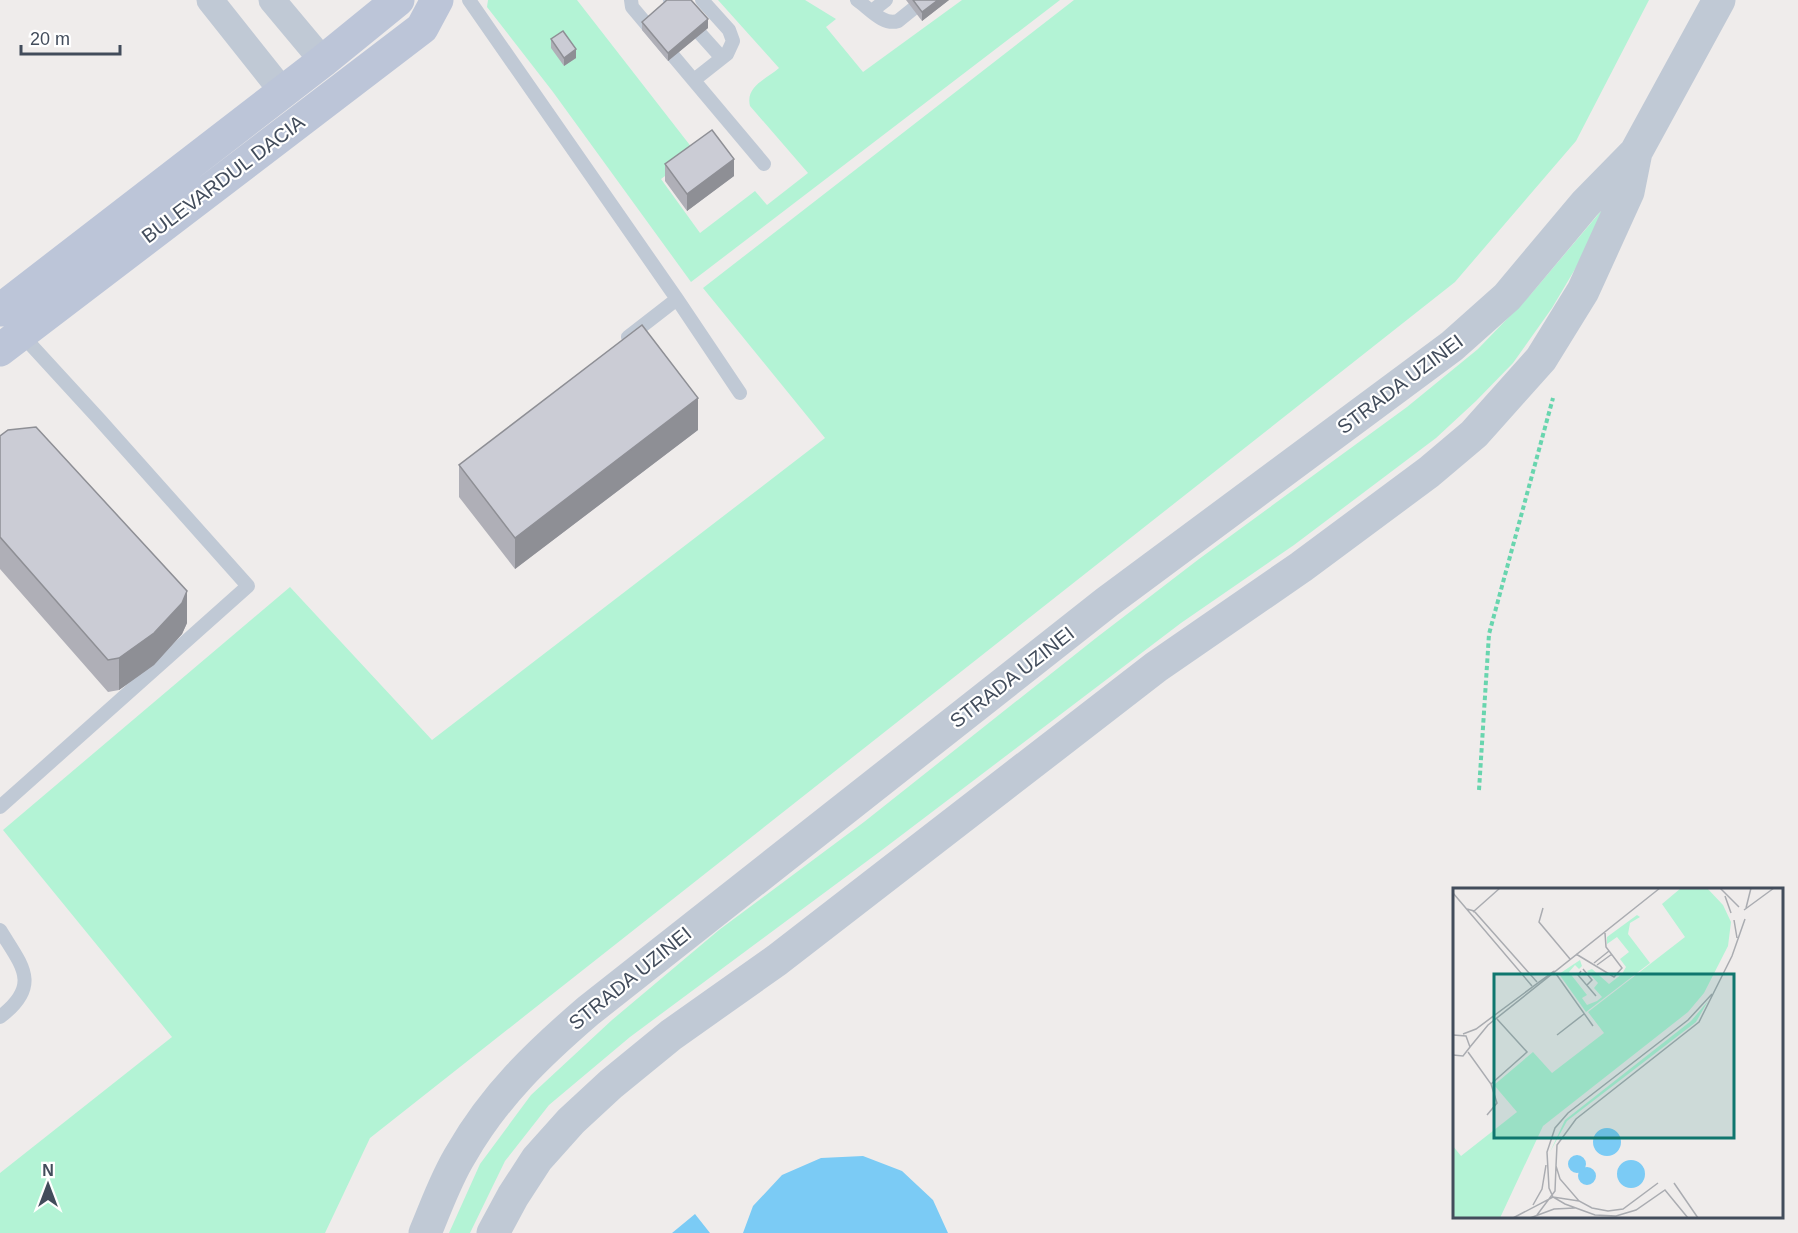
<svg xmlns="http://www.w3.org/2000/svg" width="1798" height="1233" font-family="Arial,sans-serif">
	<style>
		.green { fill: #b3f3d5 }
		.water { fill: #7bcbf5 }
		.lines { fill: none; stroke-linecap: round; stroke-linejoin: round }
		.path { stroke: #68d5ae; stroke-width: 4; stroke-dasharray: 4.5 3; stroke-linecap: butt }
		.service { stroke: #c0c9d5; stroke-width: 14 }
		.minor { stroke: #c0c9d5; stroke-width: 27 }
		.tertiary { stroke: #c0c9d5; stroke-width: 33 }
		.secondary { stroke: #bcc5d8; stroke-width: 33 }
		.wall { fill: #afafb7 }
		.shaded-wall { fill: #8e8f95 }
		.building { fill: #cbccd5; stroke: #8e8f95; stroke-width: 1.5 }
		.labels { text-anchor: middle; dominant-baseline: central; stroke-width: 4.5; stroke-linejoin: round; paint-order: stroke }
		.street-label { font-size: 20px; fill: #424c5b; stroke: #fff }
		.inset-road { fill: none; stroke: #aaacb1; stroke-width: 1.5 }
		.view { fill: #0f766e; fill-opacity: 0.15; stroke: #0f766e; stroke-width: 3 }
		.inset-edge { fill: none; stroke: #424c5b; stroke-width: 3 }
	</style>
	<rect width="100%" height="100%" fill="#efeceb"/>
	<path class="green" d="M488,0H577L696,153L661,179L700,233L755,191L767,205L808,173L750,106C745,86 767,79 779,68L718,0H805L836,19L826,27L863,72L962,0H1060L691,282L553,92L487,7Z
		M1074,0H1649L1576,141L1455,282L370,1138L325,1233H0V1173L172,1037L3,830L290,587L432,740L825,438L703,288Z
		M1607,204L1581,259L1552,308L1513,363L1476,401L1436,438L1294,545L1181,623L882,850L630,1037L549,1105L505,1161L470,1233H449L480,1164L531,1095L612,1020L719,930L864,822L1096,638L1199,559L1407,407L1478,349L1531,294Z"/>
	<path class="water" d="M863,1156L902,1171L933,1200L948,1233H743L753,1206L782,1175L821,1158Z
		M695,1214L710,1233H672Z"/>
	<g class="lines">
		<path class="path" d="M1479,790L1489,634L1553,398"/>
		<path class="service" d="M469,0L677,299L740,393
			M631,0L632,7L764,164
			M670,0L722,58
			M857,0C869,8 883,26 898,21L924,0
			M872,11L886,0
			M694,80L727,54L733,41L729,30L702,0
			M628,337L677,299
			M0,807L248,586L99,419L21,334
			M0,930C22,966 42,985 0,1017"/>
		<path class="minor" d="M210,0L283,92
			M272,0L323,61"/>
		<path class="tertiary" d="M425,1233C436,1207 446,1178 461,1154C495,1095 538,1054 588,1011L1107,602L1452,346L1507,297L1585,204L1636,152L1719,0
			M493,1233L513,1196L537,1159L571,1121L611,1084L671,1035L777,960L1156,667L1301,567L1429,472L1474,434L1541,359L1583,291L1628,192L1636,152"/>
		<path class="secondary" d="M0,310L323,61L398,0
			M0,350L422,28L437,0"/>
	</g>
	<path class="wall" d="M906,0H949L922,21Z
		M642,22L708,28L668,61L642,30Z
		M551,39L576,58L564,66L551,48Z
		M665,164L734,176L687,211L665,181Z
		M698,430L515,569L459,497V465Z
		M0,436L187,623L182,634L154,665L119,690L108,692L0,569Z"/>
	<path class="shaded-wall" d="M938,0H949L922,21V12Z
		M708,19V28L668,61V53Z
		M576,49V58L564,66V58Z
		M734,159V176L687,211V194Z
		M698,398V430L515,569V538Z
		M187,591V623L182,634L154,665L119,690V658Z"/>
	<path class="building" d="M667,0H691L708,19L668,53L642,22Z
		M913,0H938L922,12Z
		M563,31L576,49L564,58L551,39Z
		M712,130L734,159L687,194L665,164Z
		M642,325L698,398L515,538L459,465Z
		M36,427L187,591L182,603L154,633L119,658L108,660L0,537V436L8,430Z"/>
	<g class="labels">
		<g class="street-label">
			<text transform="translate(223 179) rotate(-37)">BULEVARDUL DACIA</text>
			<text transform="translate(1400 384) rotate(-37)">STRADA UZINEI</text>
			<text transform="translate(1012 677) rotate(-38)">STRADA UZINEI</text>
			<text transform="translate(630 978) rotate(-39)">STRADA UZINEI</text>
		</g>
	</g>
	<g transform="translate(1453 888)">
		<rect width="330" height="330" fill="#efeceb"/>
		<path d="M228,0H254L270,17L278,34L275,58L251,105L235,124L90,238L47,330H0V258L8,268L64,224L41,197L80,164L99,185L151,145L135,124L232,49L209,16ZM184,27L187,29L177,35L175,46L197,75L133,124L106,86L127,72L129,78L126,81L122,77L116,84L134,107L129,110L134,117L144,113L149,109L141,100L145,95L134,83L139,81L156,96L169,86L173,79L167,71L176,64L164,49L154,56V49ZM255,113L243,134L114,233L97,264L112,232L238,133Z" fill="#b3f3d5"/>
		<path d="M140 254a14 14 0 1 1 28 0a14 14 0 1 1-28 0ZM115 276a9 9 0 1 1 18 0a9 9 0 1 1-18 0ZM164 286a14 14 0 1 1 28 0a14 14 0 1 1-28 0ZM125 288a9 9 0 1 1 18 0a9 9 0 1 1-18 0Z" fill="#7bcbf5"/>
		<path class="inset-road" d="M267,0L286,19M0,5L79,98M272,8L278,25M90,20L86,34L117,71M293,20L298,0M14,21L21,23L84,94M291,22L321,0M20,24L47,0M281,32L284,50M123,66L161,89L169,80L153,59L152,45M141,75L156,63M144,77L159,66M130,81L139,92L134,97M101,83L140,138M128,83L125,87L143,108M10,146L23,141L101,83M0,147L13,148L17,159L10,168L0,167M104,147L131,126M17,159L35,137L207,0M15,164L38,196L44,215L34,227M38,196L74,164L44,131M205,295L170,321L155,323L139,320L126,313L107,291L103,278L104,257L123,231L246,134L279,68L292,31M221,295L245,330M80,317L89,301L93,277M84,327L102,303L103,278M60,330L100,309L126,313M77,330L101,321L122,320M235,330L212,302L183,322L163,328L142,327L112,316L100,309L96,300L94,264L102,240L115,225L235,132L259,106"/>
		<path class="view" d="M41,86H281V250H41Z"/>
		<rect width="330" height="330" class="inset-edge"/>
	</g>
	<g transform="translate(48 1185)" stroke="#ffffff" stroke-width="4.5" paint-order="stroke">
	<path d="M0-4.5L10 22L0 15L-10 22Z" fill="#424c5b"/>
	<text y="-9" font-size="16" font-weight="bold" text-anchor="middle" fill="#424c5b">N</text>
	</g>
	<path d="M21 45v9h99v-9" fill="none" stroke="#424c5b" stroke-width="3"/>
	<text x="30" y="45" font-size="18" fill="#424c5b" stroke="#ffffff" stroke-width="4.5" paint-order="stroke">20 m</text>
</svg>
